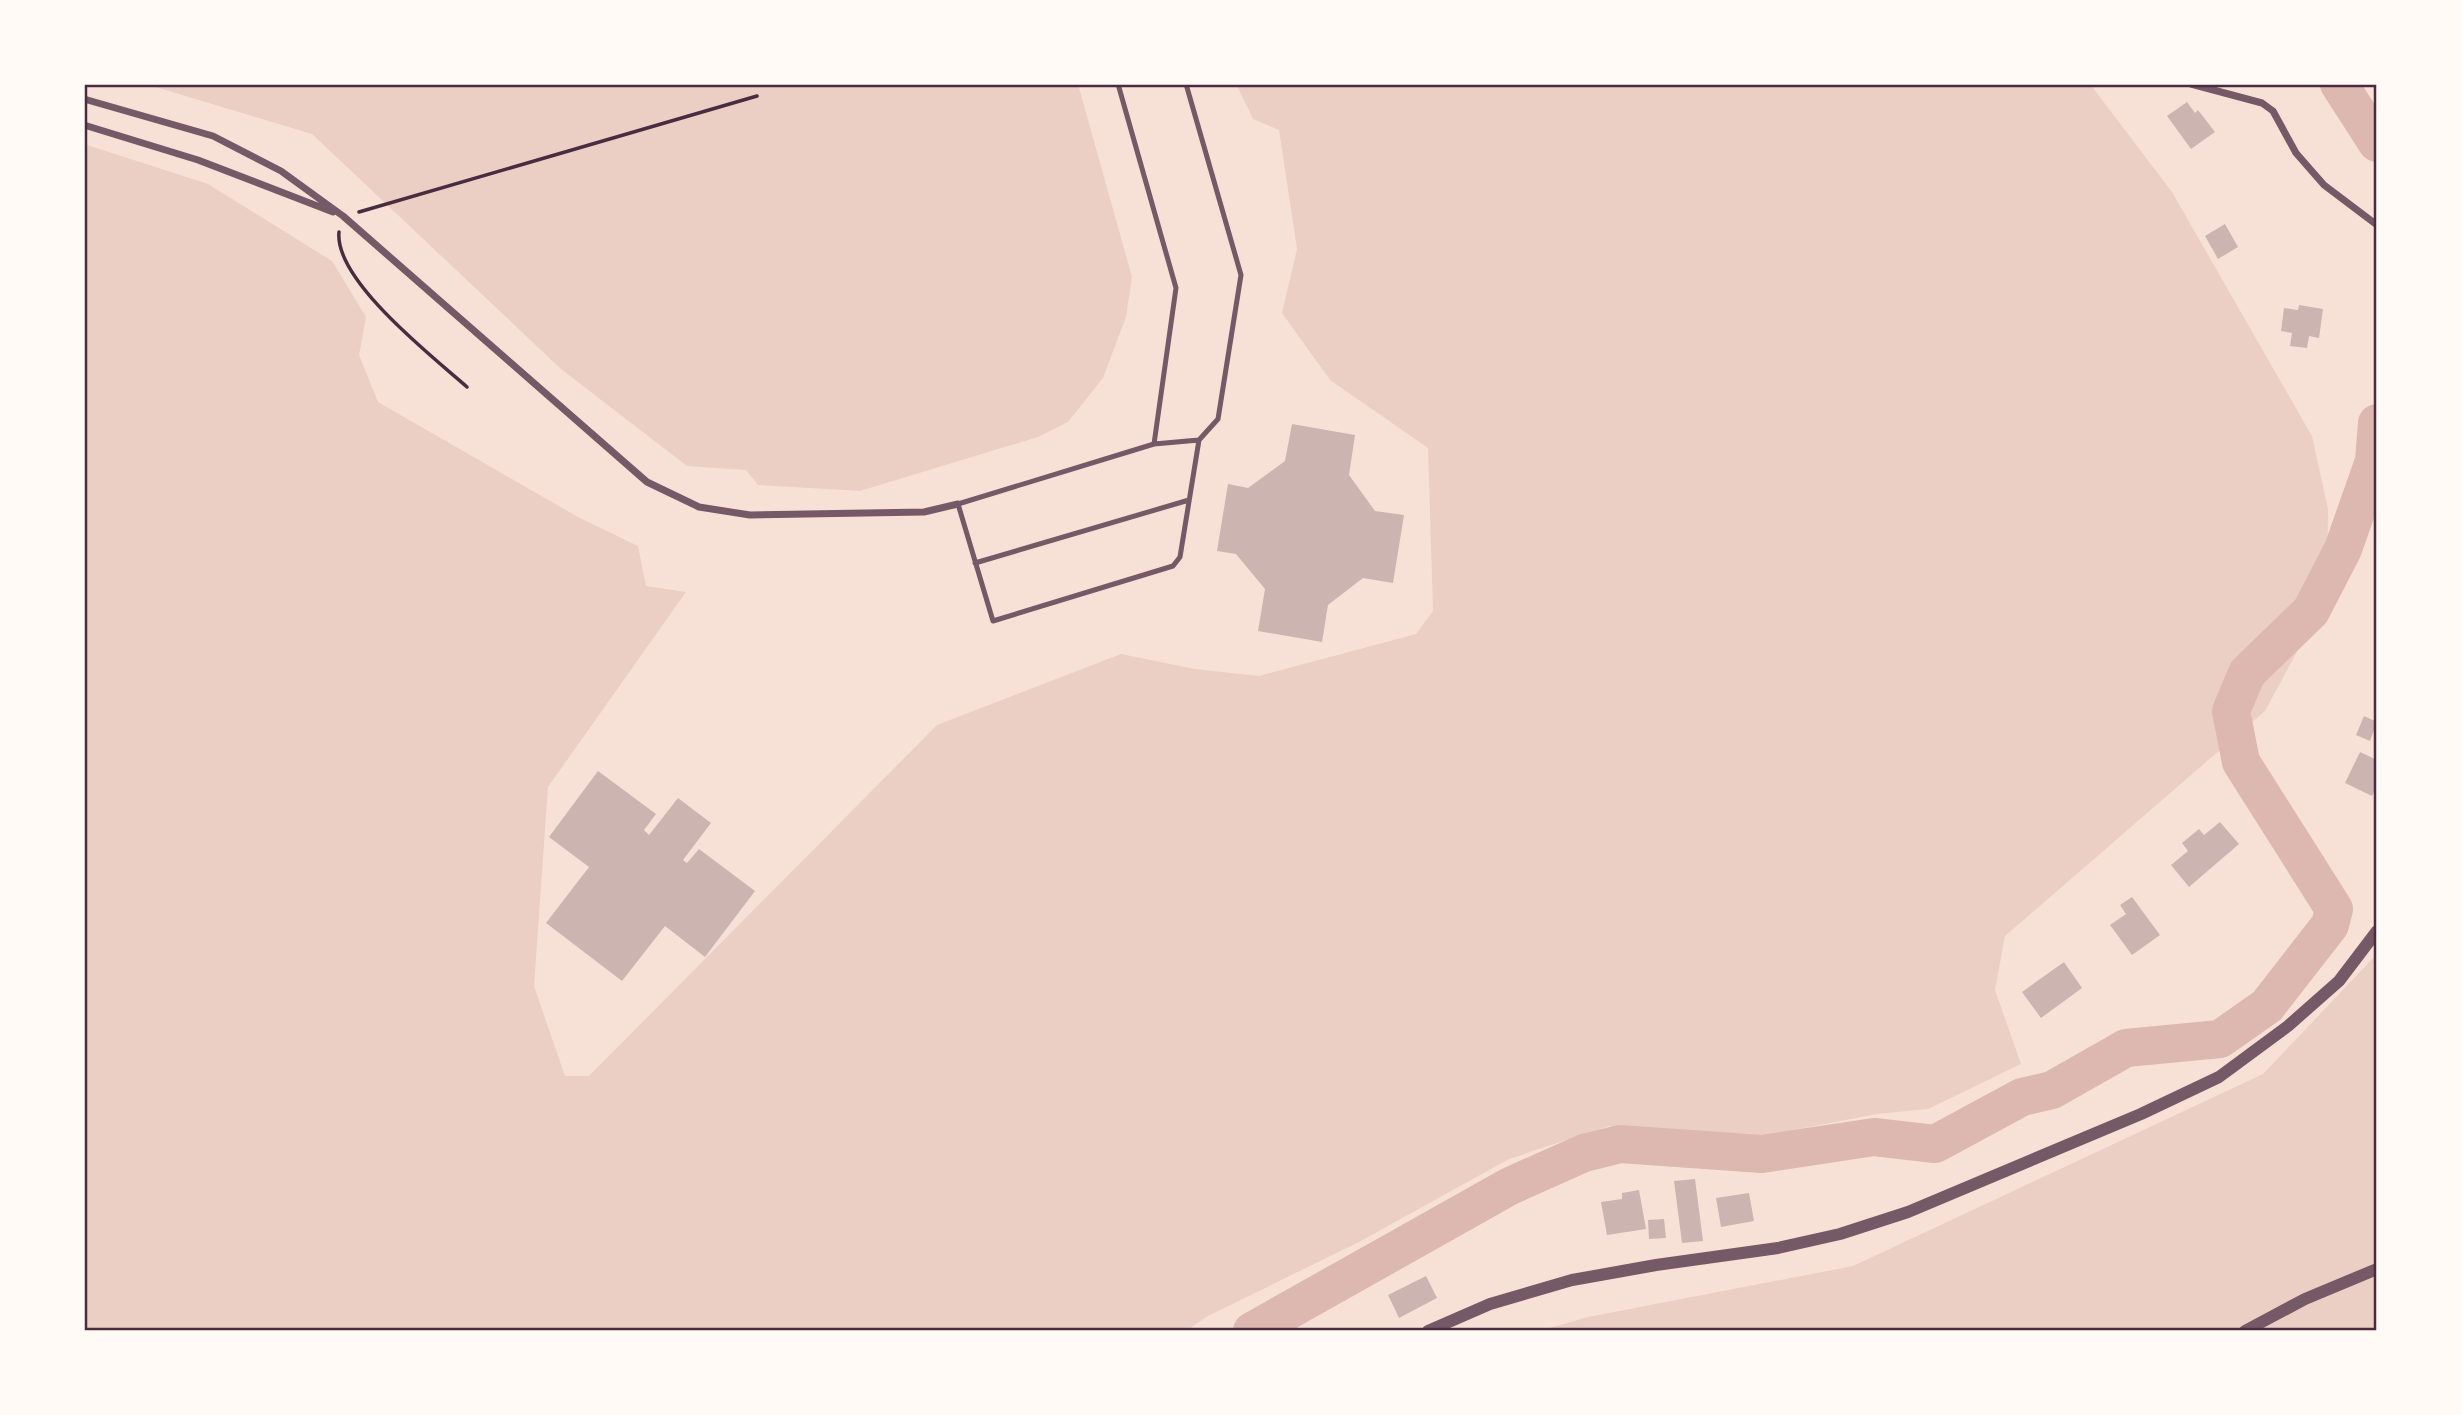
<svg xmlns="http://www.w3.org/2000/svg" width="2461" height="1415" font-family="Raleway,sans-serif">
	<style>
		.green { fill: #ebcfc5 }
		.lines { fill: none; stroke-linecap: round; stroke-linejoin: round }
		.river { stroke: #dcb8b0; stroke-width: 38 }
		.building { fill: #ccb4b1 }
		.path { stroke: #4a2c40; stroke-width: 3.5 }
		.service { stroke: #755966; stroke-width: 5 }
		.minor { stroke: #755966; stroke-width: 7 }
		.tertiary { stroke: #755966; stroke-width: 12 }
		.neatline { fill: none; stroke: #4a2c40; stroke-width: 2.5 }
	</style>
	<rect width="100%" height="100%" fill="#f7e1d7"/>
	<path class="green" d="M146,84H1078L1132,277L1126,317L1103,378L1068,422L1038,437L860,491L758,485L746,470L687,466L561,369L312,134Z
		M1236,84H2090L2172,192L2312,436L2328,509L2327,596L2265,711L2005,936L1995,990L2021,1064L1928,1109L1877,1114L1720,1144L1609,1126L1509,1159L1359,1242L1208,1316L1186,1331H84V144L208,184L332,261L366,317L359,355L378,402L578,517L638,546L646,586L686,592L548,787L534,986L565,1076H589L937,725L1121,654L1195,669L1259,676L1416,634L1433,611L1428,448L1330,380L1282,313L1297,249L1279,130L1253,119Z
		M2377,954V1331H1539L1588,1317L1853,1266L2263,1074Z"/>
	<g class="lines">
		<path class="river" d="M2339,84L2377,143
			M1252,1331L1510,1186L1584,1153L1620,1144L1762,1154L1874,1137L1935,1144L2022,1097L2052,1090L2126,1048L2220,1039L2267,1006L2330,925L2334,909L2241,762L2231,711L2247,673L2311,611L2343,549L2374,461L2377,423"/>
	</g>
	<path class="building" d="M2187,102L2195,113L2198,110L2215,132L2191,149L2167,116Z
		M2225,224L2238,247L2218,259L2205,236Z
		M2299,305L2323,309L2319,338L2309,336L2307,348L2290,346L2292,333L2281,331L2284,308L2298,310Z
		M1292,424L1355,435L1349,475L1375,511L1404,515L1393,583L1363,578L1328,605L1322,642L1258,631L1265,589L1236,554L1217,551L1228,484L1248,488L1285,461Z
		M2364,716L2377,722L2370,741L2356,735Z
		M2360,752L2377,760V786L2372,796L2345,783Z
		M598,771L656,814L644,830L649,835L678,798L711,823L683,860L687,863L699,849L755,891L705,957L665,926L622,981L546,923L589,867L549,837Z
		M2220,822L2239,844L2189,887L2171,865L2188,851L2182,843L2199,829L2204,835Z
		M2132,897L2160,935L2132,955L2110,925L2126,914L2120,905Z
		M2064,962L2082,988L2041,1018L2022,992Z
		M1695,1179L1703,1241L1682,1243L1674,1181Z
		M1639,1190L1646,1229L1607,1235L1601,1202L1622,1199V1193Z
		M1749,1193L1754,1221L1721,1227L1716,1198Z
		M1664,1219L1666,1238L1649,1239L1648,1220Z
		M1426,1276L1437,1298L1399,1318L1388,1295Z"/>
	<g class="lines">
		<path class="path" d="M359,212L757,96
			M339,232C334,280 433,357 467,387"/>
		<path class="service" d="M1118,84L1176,288L1154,444
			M1186,84L1241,275L1218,419L1199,440L1180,557L1173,566L993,621L958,504L1154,444L1199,440
			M975,563L1189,500"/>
		<path class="minor" d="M2191,84L2262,103L2273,111L2296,153L2324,185L2377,225
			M84,99L213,136L281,171L343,216L647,482L699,507L750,515L924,512L958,504
			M84,125L198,160L333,212"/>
		<path class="tertiary" d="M1428,1331L1490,1304L1572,1280L1656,1265L1778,1248L1840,1234L1908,1212L2141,1114L2219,1077L2288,1026L2339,981L2377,931
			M2245,1331L2305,1299L2377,1269"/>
	</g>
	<rect width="2461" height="1415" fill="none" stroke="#fffaf5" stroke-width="172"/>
	<rect x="86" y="86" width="2289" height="1243" class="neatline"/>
</svg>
